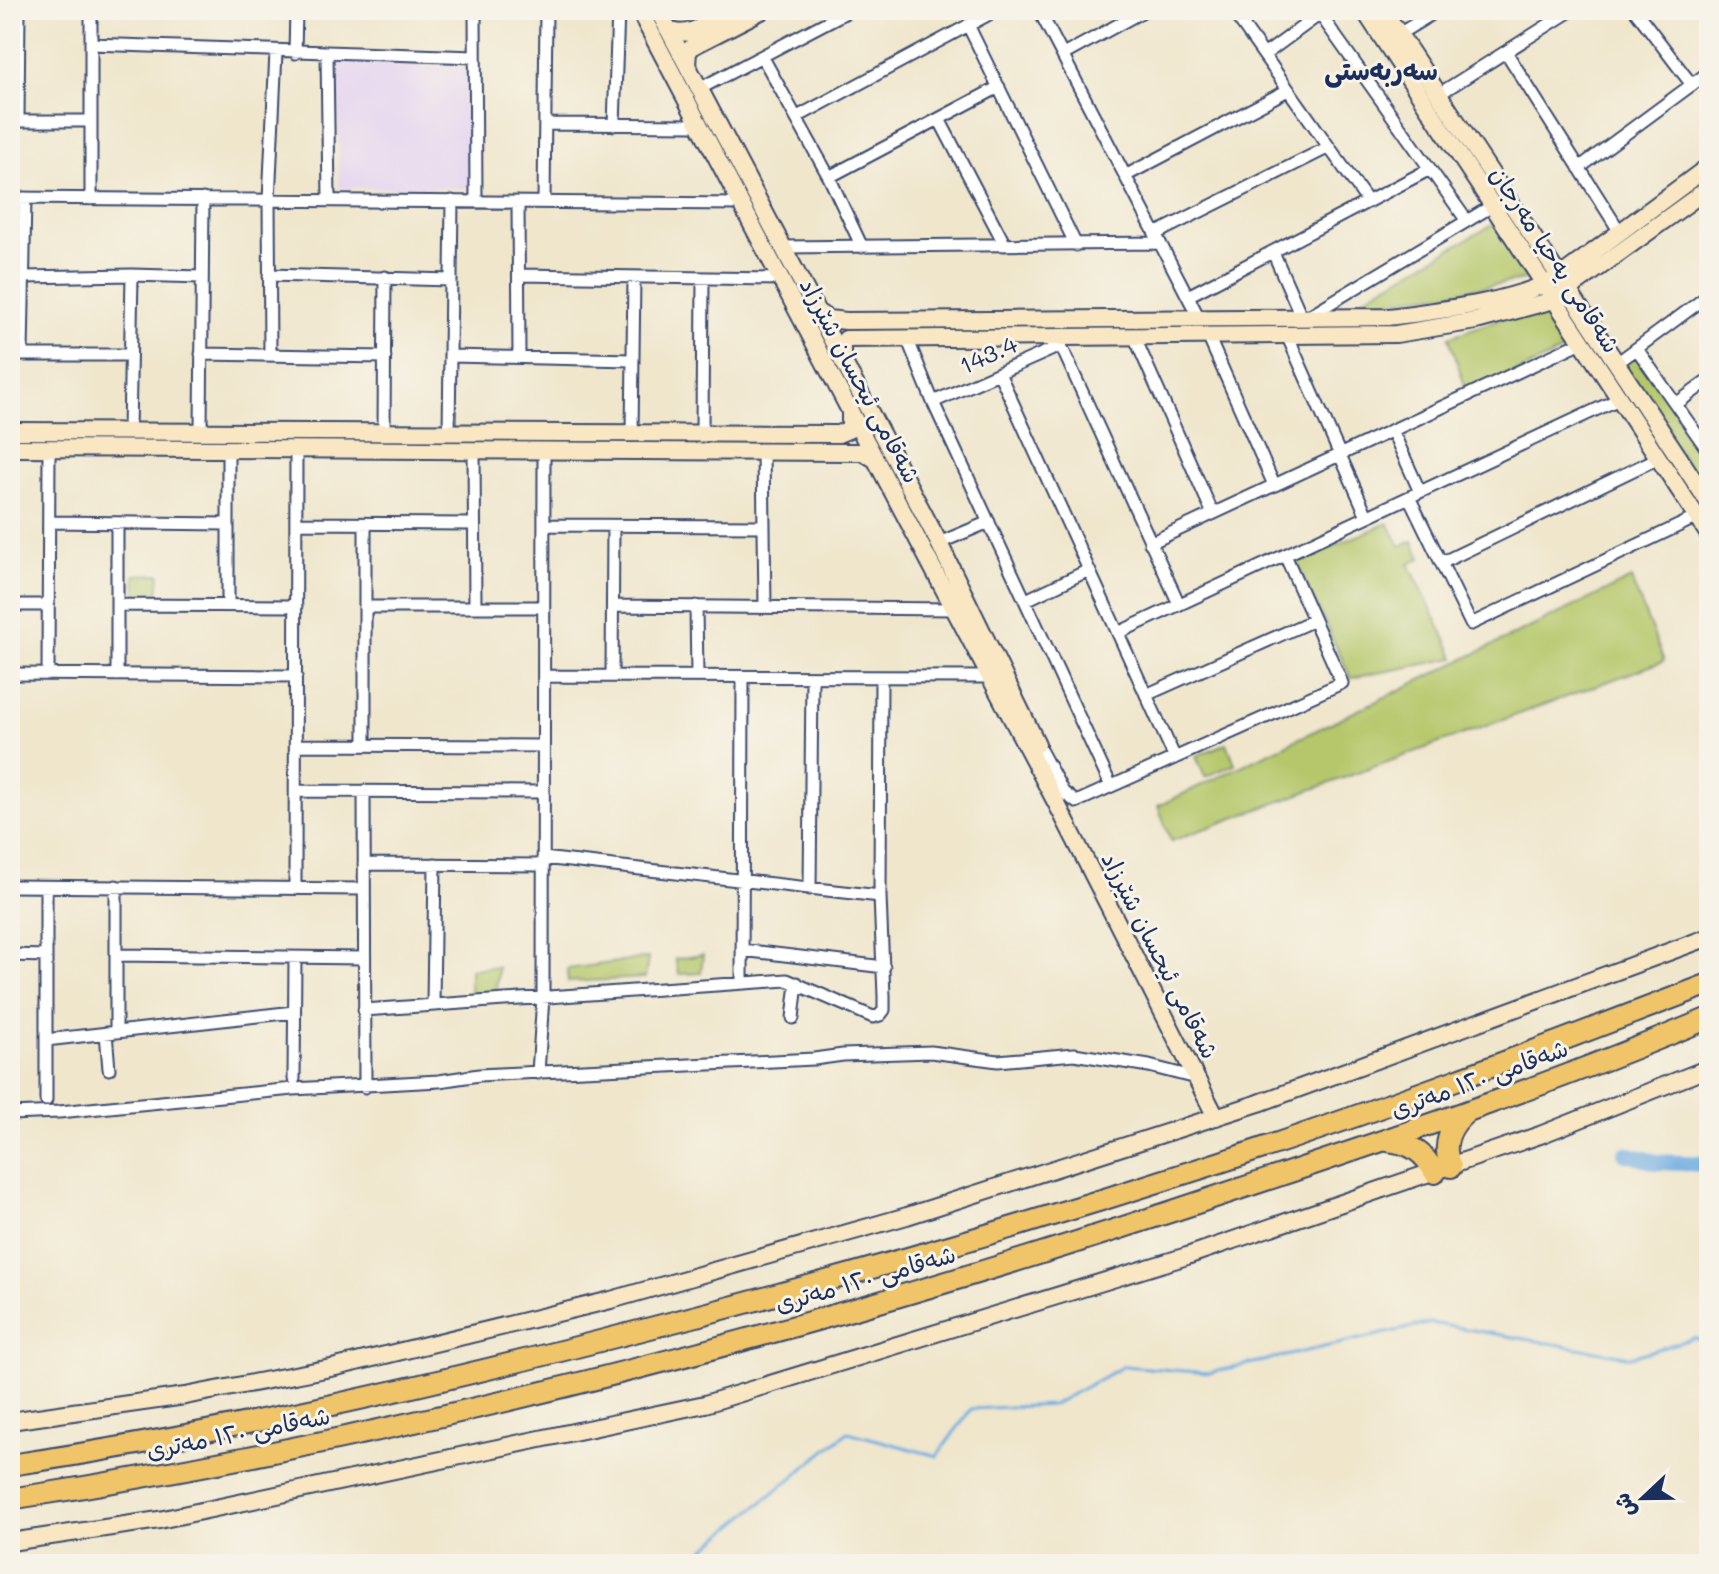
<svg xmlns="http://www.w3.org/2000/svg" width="1719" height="1574" font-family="Mali,'Playpen Sans Arabic',sans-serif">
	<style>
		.built { fill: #e4d3f1 }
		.green { fill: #b5c76a; stroke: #687b64; stroke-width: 2 }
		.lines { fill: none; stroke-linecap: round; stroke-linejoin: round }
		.stream { stroke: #6face1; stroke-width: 3 }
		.river { stroke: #6face1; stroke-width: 16 }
		.street-casing { stroke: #3b4a6e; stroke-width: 15 }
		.secondary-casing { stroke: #3b4a6e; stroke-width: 20 }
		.highway-casing { stroke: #3b4a6e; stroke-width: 24 }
		.street { stroke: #fff; stroke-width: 11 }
		.secondary { stroke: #f9e7c3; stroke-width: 16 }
		.highway { stroke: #f0c469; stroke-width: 20 }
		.labels { text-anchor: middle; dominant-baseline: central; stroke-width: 6; stroke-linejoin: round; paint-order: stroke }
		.street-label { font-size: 24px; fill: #1b2f5e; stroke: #f7f3e8 }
		.neighbourhood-label { font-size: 26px; font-weight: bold; fill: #1b2f5e; stroke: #f7f3e8 }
	</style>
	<rect width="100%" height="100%" fill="#f7f3e8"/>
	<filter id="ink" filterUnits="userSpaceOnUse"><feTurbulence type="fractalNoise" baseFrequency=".0125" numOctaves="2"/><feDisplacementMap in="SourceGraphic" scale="16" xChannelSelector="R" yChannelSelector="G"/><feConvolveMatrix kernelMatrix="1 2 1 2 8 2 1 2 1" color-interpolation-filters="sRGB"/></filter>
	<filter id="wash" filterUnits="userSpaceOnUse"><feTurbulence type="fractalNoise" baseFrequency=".006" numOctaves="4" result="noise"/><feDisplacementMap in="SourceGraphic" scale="32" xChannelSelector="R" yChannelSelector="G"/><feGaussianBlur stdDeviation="1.8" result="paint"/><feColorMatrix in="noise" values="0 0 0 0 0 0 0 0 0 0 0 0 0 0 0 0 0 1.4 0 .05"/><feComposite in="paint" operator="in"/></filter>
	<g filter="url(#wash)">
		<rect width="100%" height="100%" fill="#efe6cc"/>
		<path class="built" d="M338,62L471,67V188H339Z"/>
		<path class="green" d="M1494,224L1528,279L1449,293L1349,306Z
			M1554,300L1582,342L1468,395L1449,337Z
			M1637,349L1709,452V495L1617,363Z
			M1388,523L1400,546L1413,541L1421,558L1409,564L1455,658L1351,678L1296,562Z
			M160,574L158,596L136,595L135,575Z
			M1631,579L1664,661L1171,841L1158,806Z
			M1227,743L1235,764L1205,777L1196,756Z
			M703,955L701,973L679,974L675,959Z
			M648,958L645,978L568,982L567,969Z
			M498,967L496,994L470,995V969Z"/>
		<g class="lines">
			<path class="stream" d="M686,1564L848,1432L937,1456L971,1409L1052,1405L1124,1366L1209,1373L1431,1323L1631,1357L1694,1338L1709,1343"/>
			<path class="river" d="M1626,1154L1656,1162L1709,1164"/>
		</g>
	</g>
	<g filter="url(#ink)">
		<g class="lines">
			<g class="street-casing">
				<path id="street" d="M475,10L476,201
					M1039,10L1199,318
					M1232,10L1368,202
					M1317,10L1467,221
					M1635,10L1692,85
					M968,25L1076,245
					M1399,34L1438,10
					M91,44L475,57
					M1506,52L1620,232
					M295,53L296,10
					M327,53L329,200
					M1063,55L1145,10
					M1264,55L1320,14
					M762,56L829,177L862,247
					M699,89L850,10
					M1439,94L1572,10
					M797,117L997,10
					M939,119L1005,245
					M18,120L19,10
					M10,121H90
					M545,124L700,125
					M614,125L618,10
					M1579,168L1709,72
					M1125,176L1288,90
					M829,177L999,87
					M10,198L741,204
					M91,199V10
					M518,202L519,357
					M544,202L546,10
					M1155,234L1329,147
					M783,247L1160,243
					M1273,252L1302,318
					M269,275L451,280
					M519,275L781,279
					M24,277L132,275L202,277
					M1188,296L1430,169
					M1307,317L1492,206
					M1287,335L1367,516
					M1134,336L1213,514
					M1208,336L1274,485
					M1057,337L1179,604
					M907,338L933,402L1111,786
					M1637,349L1709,452
					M22,354L25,198
					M201,354L385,357
					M270,354L269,200L276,52
					M10,355H130
					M450,356L632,360
					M1617,363L1709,295
					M999,373L1175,758
					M933,402L1060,346
					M1676,404L1709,380
					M1392,430L1420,492
					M129,431L132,275
					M201,432L203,199
					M384,432L385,277
					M449,432L452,201
					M632,433L634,278
					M702,433L703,278
					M228,449V605
					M474,450L475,607
					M763,451L765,607
					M1409,497L1471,624L1697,517
					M49,522L228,524
					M296,523L474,524
					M544,525L764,526
					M939,543L989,522
					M1150,543L1582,342
					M1441,563L1658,458
					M1026,600L1089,570
					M10,605H47
					M117,605L296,606
					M613,606L954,609
					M696,606L697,676
					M365,607H543
					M1118,633L1619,399
					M10,674L296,676
					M48,674L49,449
					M117,675V523
					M544,676L990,677
					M612,676L613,526
					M1146,695L1314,620
					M296,745L543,746
					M365,745V524
					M1038,746L1063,792L1076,802L1342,683L1285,555
					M296,791L543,792
					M364,791L365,1087
					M543,858L880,896
					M364,864L543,865
					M10,886L364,889
					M116,886V1032
					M295,887L296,449
					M810,889L812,678
					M742,950L884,967
					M10,955L46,956
					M116,955L363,958
					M742,982L743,677
					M433,1004L435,864
					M364,1010L787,980L873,1017L880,1015L884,1010V996L880,896L881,677
					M793,1018L797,983
					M106,1033L109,1069
					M46,1040L294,1012
					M538,1073L543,997L544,451
					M294,1079L295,959
					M46,1100V887
					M10,1114L59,1112L293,1089L439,1081L479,1075L814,1059L843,1055L931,1052L998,1061L1074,1054L1149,1066L1196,1078"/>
			</g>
			<g class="secondary-casing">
				<path id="secondary" d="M639,10L1060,810L1216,1117
					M658,10L939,543L1037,744
					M1364,10L1709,535
					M1383,10L1709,503
					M667,28C685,43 714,19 731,10
					M687,65L688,52L693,46L763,10
					M816,311L828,319L846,321L1388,317C1442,310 1510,303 1558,278L1709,166
					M842,360V345L846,339L1396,334L1476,321L1554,300L1709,188
					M10,431L838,434L850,429V413
					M10,448L849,452H863L875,459
					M10,1421L185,1396L336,1367L611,1300L907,1216L1259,1103L1709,937
					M10,1542L159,1520L705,1404L1187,1256L1540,1135L1709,1068"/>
			</g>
			<g class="highway-casing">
				<path id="highway" d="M1387,1141C1410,1143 1424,1152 1435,1173
					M1451,1167C1441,1145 1450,1125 1468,1111
					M10,1465C218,1434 423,1387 627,1334C819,1285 1011,1230 1199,1169C1371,1114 1540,1049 1709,984
					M10,1499C423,1435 837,1324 1233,1191C1393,1138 1553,1084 1709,1018"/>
			</g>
			<use href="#street" class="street"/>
			<use href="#secondary" class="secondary"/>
			<use href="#highway" class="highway"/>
		</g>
	</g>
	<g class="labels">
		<g class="street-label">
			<text transform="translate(1556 259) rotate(57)">شەقامی یەحیا مەرجان</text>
			<text transform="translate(988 354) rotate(-24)">143.4</text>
			<text transform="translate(861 380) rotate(62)">شەقامی ئیحسان شێرزاد</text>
			<text transform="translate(1161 955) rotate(63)">شەقامی ئیحسان شێرزاد</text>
			<text transform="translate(1479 1078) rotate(-20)">شەقامی ١٢٠ مەتری</text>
			<text transform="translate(865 1278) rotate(-16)">شەقامی ١٢٠ مەتری</text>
			<text transform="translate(238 1432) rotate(-11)">شەقامی ١٢٠ مەتری</text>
		</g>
		<g class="neighbourhood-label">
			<text x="1381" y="70">سه‌ربه‌ستی</text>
		</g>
	</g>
	<rect width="1719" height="1574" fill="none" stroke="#f7f3e8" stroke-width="40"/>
	<g transform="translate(1643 1498) rotate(248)" stroke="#f7f3e8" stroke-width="6" paint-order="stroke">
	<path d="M0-6L14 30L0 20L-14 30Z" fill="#1b2f5e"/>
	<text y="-12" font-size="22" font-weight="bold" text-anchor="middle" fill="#1b2f5e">ش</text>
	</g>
</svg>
